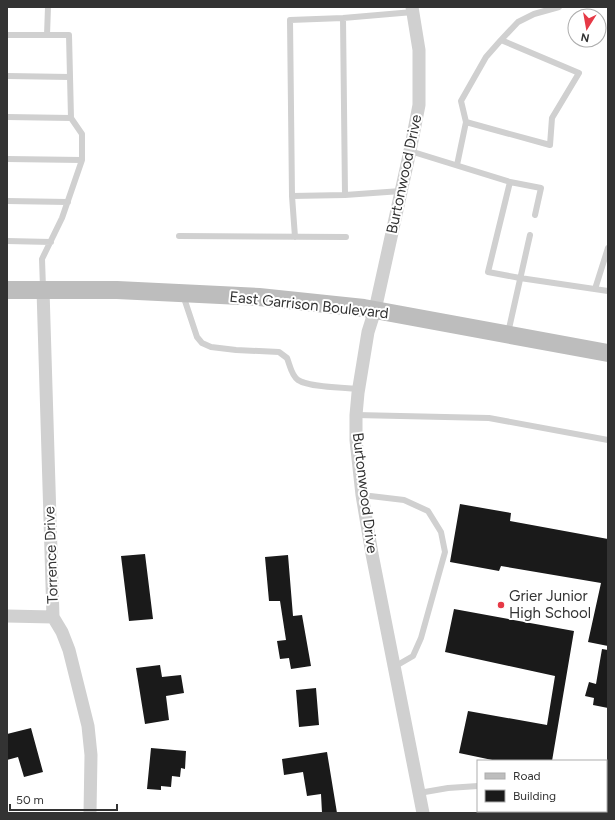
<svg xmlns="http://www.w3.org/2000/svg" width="615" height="820" font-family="Figtree,sans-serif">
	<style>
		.building { fill: #1a1a1a }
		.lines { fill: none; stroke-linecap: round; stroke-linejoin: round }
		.lane { stroke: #d0d0d0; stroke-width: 6 }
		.street { stroke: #d0d0d0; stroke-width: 13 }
		.secondary { stroke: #bdbdbd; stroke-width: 18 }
		.poi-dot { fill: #e63946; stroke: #fff; stroke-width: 1.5 }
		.labels { text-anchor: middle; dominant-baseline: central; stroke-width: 4; stroke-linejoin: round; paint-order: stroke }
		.street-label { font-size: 15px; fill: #333; stroke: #fff }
		.poi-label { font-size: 15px; fill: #333; stroke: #fff; text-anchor: start }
	</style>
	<rect width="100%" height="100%" fill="#fff"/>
	<path class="building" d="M460,504L511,513L510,521L608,539V646L588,642L601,583L501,566L499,571L450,562Z
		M145,554L153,619L129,621L121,556Z
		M288,555L293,616L302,615L311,666L291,669L289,658L280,659L277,641L286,640L280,601H269L265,557Z
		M454,609L574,631L552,761H497L459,753L468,711L547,725L555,676L445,652Z
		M602,649L608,650V708L593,705L594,698L585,696L589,682L596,684Z
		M160,665L162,677L181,675L184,693L166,696L169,720L145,724L136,668Z
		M316,688L319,725L299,727L296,690Z
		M31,728L43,772L24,777L18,757L7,760V734Z
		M151,748L186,751L185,769L181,768L180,777L172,776L171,787L161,786V790L147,789Z
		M327,752L337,813H322L321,794L307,796L303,772L284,775L282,759Z"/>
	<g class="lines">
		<path class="lane" d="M343,18L345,195
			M7,35H69L71,118L82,134V160L62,218L42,259L43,288
			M47,35L48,7
			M501,40L518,22L534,14L559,7
			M7,76L70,77
			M7,117L71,118
			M410,151L510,182L488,272L520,278L608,291
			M7,159L82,160
			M457,165L466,122L461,101L486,57L501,40L579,73L552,118L550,145L466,122
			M510,182L541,188L535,215
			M401,191L345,195L292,196L290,20L343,18L413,12
			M292,196L295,237
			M7,201L68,202
			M179,236L346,237
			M7,241L51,242
			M595,289L608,248
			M183,295L197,337L202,343L211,347L236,350L279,352L287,358C290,365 291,375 298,380C308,387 345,388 359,389
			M508,333L530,235
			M356,415L489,418L608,440
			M362,495L404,500L428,511L441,532L445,552L421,638L413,656L394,667
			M606,785L608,783
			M419,793L448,788L478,786"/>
		<path class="street" d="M412,7L419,50V105L410,151L375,310L368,332L358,393L356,415V440L362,495L372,554L423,813
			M43,290L53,617L62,632L69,650L88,726L91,755L90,813
			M7,616L53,617"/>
		<path class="secondary" d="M7,290H117L259,297L364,308L608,353"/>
	</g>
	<circle class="poi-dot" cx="501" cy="605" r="4"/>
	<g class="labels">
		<g class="street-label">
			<text transform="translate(404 174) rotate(-78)">Burtonwood Drive</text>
			<text transform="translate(309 305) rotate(6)">East Garrison Boulevard</text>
			<text transform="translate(365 493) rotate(83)">Burtonwood Drive</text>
			<text transform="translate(51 555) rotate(-92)">Torrence Drive</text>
		</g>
		<g class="poi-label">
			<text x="509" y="596">Grier Junior<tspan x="509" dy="17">High School</tspan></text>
		</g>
	</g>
	<rect width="615" height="820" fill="none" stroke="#333333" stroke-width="16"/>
	<rect x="477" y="760" width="130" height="52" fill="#ffffff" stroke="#adadad"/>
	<rect x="485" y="773" width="20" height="6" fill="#bdbdbd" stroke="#adadad"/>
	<text x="513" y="780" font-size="12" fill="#333333">Road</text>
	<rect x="485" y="790" width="20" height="12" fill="#1a1a1a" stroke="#adadad"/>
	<text x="513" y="800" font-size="12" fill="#333333">Building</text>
	<g transform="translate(587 28) rotate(191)"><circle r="19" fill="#ffffff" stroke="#adadad"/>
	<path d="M0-3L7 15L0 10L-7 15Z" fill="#e63946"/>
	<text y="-6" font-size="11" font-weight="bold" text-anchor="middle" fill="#333333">N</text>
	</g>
	<path d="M10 804v6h107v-6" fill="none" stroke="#333333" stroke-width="2"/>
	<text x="16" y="804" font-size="12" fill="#333333" stroke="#ffffff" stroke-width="3" paint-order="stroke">50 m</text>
</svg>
